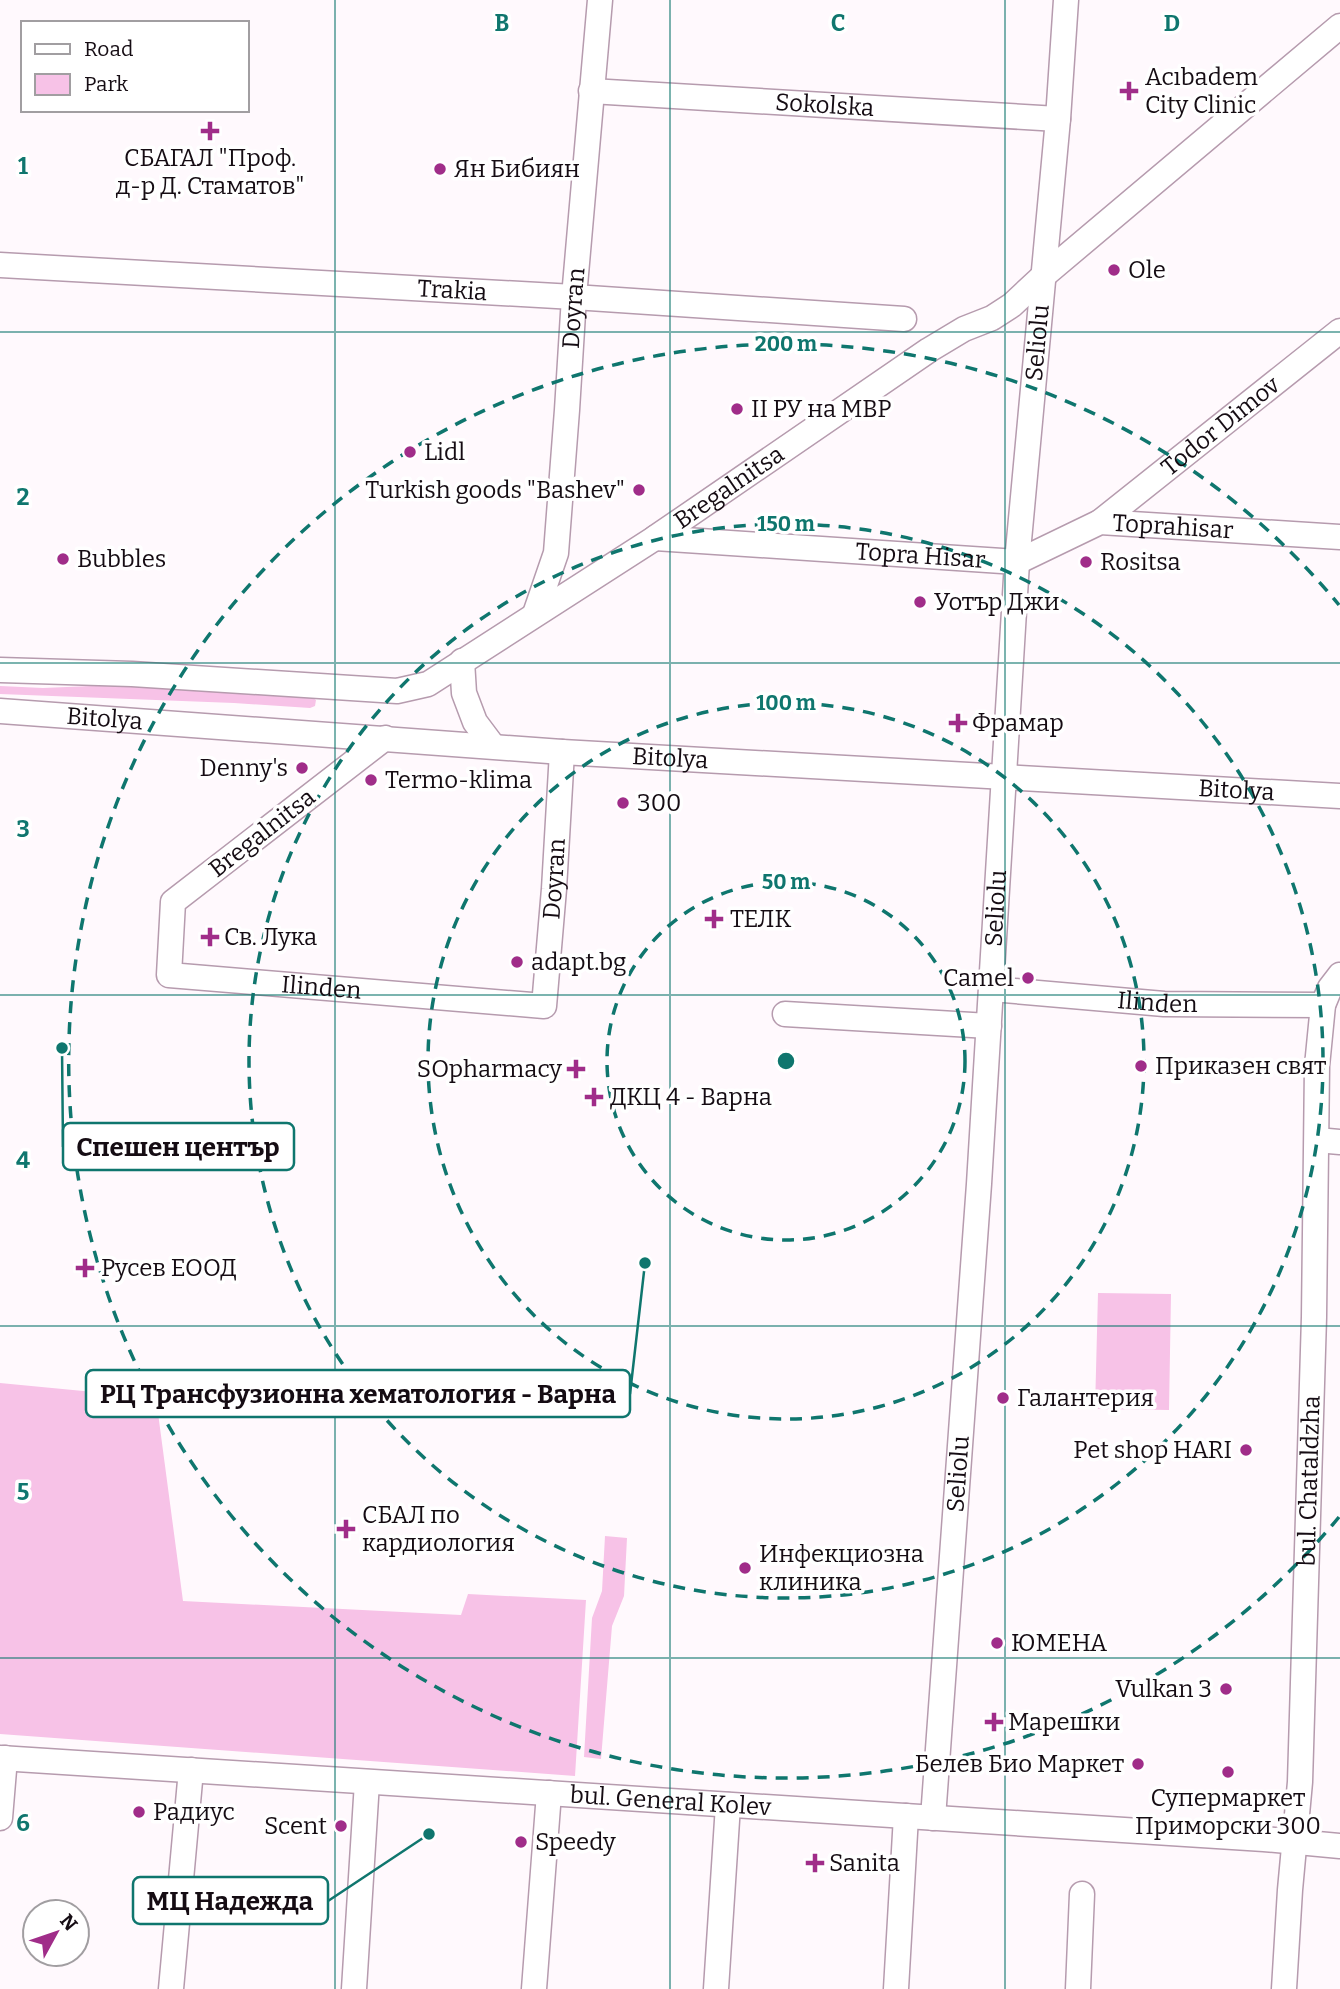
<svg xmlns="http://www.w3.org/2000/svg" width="1340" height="1989" font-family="Bitter,serif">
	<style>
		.green { fill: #f7c2e7 }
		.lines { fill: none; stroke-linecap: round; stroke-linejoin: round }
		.minor-casing { stroke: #b69bae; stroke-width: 27 }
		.minor { stroke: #fff; stroke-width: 24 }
		.grid { fill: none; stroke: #0f766e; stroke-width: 2; stroke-opacity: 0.55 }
		.ring { fill: none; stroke: #0f766e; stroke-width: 3.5; stroke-dasharray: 12 9 }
		.poi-dot { fill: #a02d89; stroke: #fff; stroke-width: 2.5 }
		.labels { text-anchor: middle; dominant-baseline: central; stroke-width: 7; stroke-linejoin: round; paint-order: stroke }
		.poi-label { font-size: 24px; fill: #150c13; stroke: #fff; text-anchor: start }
		.street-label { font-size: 24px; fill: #150c13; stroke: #fff }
		.grid-label { font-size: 23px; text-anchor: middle; font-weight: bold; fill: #0f766e; stroke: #fff; stroke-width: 7; stroke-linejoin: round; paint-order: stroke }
		.centre { fill: #0f766e; stroke: #fff; stroke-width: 3.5 }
		.ring-label { font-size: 21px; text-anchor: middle; font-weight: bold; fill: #0f766e; stroke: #fff; stroke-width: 7; stroke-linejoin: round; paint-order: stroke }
		.leader { fill: none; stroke: #0f766e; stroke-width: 2.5 }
		.callout-dot { fill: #0f766e; stroke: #fff; stroke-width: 2.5 }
		.callout { fill: #fff; stroke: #0f766e; stroke-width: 2.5 }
		.callout-label { font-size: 26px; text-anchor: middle; font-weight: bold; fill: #150c13 }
	</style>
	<rect width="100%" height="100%" fill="#fff9fd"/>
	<path class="green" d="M138,684L311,697L316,700L315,706L310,708L234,703L0,694V686L43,688Z
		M1098,1293L1171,1294L1169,1410L1095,1409Z
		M0,1383L156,1398L183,1601L461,1615L468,1594L586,1600L575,1776L0,1734Z
		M605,1536L627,1538L624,1596L612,1626L601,1759L584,1757L592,1618L602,1591Z"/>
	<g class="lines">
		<g class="minor-casing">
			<g id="minor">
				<path id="s1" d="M591,91L1058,119"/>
				<path id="s2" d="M0,265L574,297L904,319"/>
				<path id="s3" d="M1100,522L1340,331"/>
				<path id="s4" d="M655,538L1017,562L1100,522L1340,537"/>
				<path id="s5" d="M535,614L556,553L567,410L574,297L600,0"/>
				<path d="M462,661L464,693L475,722L493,746"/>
				<path id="s6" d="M0,670L132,674L397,691L428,684L655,538L929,350L964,329L992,318L1012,305L1042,277L1340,26"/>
				<path id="s7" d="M0,711L562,752L1340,796"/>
				<path id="s8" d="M385,738L173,902L169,975L544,1006L554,889L562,752"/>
				<path id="s9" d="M992,989L1164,1004L1323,1005"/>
				<path d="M785,1014L989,1026"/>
				<path d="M1317,1140L1340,1142"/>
				<path id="s10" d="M0,1758L1264,1839L1340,1846"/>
				<path d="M0,1818L5,1758"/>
				<path id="s11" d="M933,1818L979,1184L1017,562L1058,119L1066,0"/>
				<path d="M171,1989L191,1770"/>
				<path d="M354,1989L367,1782"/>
				<path d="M534,1989L549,1793"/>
				<path d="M716,1989L728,1805"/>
				<path d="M896,1989L906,1816"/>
				<path d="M1078,1989L1082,1894"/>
				<path id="s12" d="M1284,1989L1290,1890L1300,1782L1314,1317L1317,1066L1323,1005L1330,988L1340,975"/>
			</g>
		</g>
		<use href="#minor" class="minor"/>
	</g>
	<path class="grid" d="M335,0V1989M670,0V1989M1005,0V1989M0,332H1340M0,663H1340M0,995H1340M0,1326H1340M0,1658H1340"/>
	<g class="ring">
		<circle cx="786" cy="1061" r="179"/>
		<circle cx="786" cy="1061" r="358"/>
		<circle cx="786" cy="1061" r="537"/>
		<path d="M1339 1517A717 717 0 1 1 1339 605"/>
	</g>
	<g class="poi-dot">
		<path d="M1125.5 80.5h7v7h7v7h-7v7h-7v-7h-7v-7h7z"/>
		<path d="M206.5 120.5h7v7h7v7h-7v7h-7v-7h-7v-7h7z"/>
		<circle cx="440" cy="169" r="7"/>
		<circle cx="1114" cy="270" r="7"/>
		<circle cx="737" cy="409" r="7"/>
		<circle cx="410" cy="452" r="7"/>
		<circle cx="639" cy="490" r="7"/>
		<circle cx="63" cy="559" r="7"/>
		<circle cx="1086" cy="562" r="7"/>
		<circle cx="920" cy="602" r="7"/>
		<path d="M954.5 712.5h7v7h7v7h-7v7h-7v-7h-7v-7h7z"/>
		<circle cx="302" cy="768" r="7"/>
		<circle cx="371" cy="780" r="7"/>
		<circle cx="623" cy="803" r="7"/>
		<path d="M710.5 908.5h7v7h7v7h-7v7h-7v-7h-7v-7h7z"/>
		<path d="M206.5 926.5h7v7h7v7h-7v7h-7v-7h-7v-7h7z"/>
		<circle cx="517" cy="962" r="7"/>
		<circle cx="1028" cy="978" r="7"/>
		<circle cx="1141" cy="1066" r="7"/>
		<path d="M572.5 1058.5h7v7h7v7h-7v7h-7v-7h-7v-7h7z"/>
		<path d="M590.5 1086.5h7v7h7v7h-7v7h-7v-7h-7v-7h7z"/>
		<path d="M81.5 1257.5h7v7h7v7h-7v7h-7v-7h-7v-7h7z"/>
		<circle cx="1003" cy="1398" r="7"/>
		<circle cx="1246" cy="1450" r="7"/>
		<path d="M342.5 1518.5h7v7h7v7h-7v7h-7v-7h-7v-7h7z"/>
		<circle cx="745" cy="1568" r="7"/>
		<circle cx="997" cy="1643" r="7"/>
		<circle cx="1226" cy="1689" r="7"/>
		<path d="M990.5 1711.5h7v7h7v7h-7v7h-7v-7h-7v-7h7z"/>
		<circle cx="1138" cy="1764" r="7"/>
		<circle cx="1228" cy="1772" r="7"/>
		<circle cx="139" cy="1812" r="7"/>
		<circle cx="341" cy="1826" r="7"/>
		<circle cx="521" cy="1842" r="7"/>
		<path d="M811.5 1852.5h7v7h7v7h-7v7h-7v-7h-7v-7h7z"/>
	</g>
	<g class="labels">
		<g class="poi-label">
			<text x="1145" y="77">Acıbadem<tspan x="1145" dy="28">City Clinic</tspan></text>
			<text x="210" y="158" text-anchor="middle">СБАГАЛ "Проф.<tspan x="210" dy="28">д-р Д. Стаматов"</tspan></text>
			<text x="454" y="169">Ян Бибиян</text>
			<text x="1128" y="270">Ole</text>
			<text x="751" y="409">II РУ на МВР</text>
			<text x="424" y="452">Lidl</text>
			<text x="625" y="490" text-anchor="end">Turkish goods "Bashev"</text>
			<text x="77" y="559">Bubbles</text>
			<text x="1100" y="562">Rositsa</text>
			<text x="934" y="602">Уотър Джи</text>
			<text x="972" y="723">Фрамар</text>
			<text x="288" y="768" text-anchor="end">Denny's</text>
			<text x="385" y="780">Termo-klima</text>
			<text x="637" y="803">300</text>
			<text x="730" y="919">ТЕЛК</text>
			<text x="224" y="937">Св. Лука</text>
			<text x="531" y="962">adapt.bg</text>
			<text x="1014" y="978" text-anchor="end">Camel</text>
			<text x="1155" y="1066">Приказен свят</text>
			<text x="562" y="1069" text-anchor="end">SOpharmacy</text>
			<text x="610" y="1097">ДКЦ 4 - Варна</text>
			<text x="101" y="1268">Русев ЕООД</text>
			<text x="1017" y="1398">Галантерия</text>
			<text x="1232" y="1450" text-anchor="end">Pet shop HARI</text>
			<text x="362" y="1515">СБАЛ по<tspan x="362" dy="28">кардиология</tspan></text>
			<text x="759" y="1554">Инфекциозна<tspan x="759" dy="28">клиника</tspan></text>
			<text x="1011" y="1643">ЮМЕНА</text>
			<text x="1212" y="1689" text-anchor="end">Vulkan 3</text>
			<text x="1008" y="1722">Марешки</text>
			<text x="1124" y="1764" text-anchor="end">Белев Био Маркет</text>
			<text x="1228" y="1798" text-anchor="middle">Супермаркет<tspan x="1228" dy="28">Приморски 300</tspan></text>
			<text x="153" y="1812">Радиус</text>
			<text x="327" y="1826" text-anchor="end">Scent</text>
			<text x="535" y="1842">Speedy</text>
			<text x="829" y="1863">Sanita</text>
		</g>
		<g class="street-label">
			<text stroke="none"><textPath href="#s1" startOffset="234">Sokolska</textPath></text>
			<text stroke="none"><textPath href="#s2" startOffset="453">Trakia</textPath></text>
			<text stroke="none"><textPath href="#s5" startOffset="310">Doyran</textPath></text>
			<text stroke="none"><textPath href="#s11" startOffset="1479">Seliolu</textPath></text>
			<text stroke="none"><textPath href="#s3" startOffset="154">Todor Dimov</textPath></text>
			<text stroke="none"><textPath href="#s6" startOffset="789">Bregalnitsa</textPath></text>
			<text stroke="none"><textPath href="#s4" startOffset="528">Toprahisar</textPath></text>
			<text stroke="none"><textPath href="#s4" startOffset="266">Topra Hisar</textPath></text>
			<text stroke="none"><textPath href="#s7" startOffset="105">Bitolya</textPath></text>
			<text stroke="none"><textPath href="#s7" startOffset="672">Bitolya</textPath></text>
			<text stroke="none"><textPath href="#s7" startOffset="1239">Bitolya</textPath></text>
			<text transform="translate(262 833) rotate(-38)">Bregalnitsa</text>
			<text stroke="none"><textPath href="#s8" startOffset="845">Doyran</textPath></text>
			<text stroke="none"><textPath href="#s11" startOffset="912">Seliolu</textPath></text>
			<text stroke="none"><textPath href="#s8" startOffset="494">Ilinden</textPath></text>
			<text stroke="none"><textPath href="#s9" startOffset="166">Ilinden</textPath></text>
			<text stroke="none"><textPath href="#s11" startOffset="345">Seliolu</textPath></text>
			<text stroke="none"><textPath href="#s12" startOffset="509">bul. Chataldzha</textPath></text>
			<text stroke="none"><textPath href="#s10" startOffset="672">bul. General Kolev</textPath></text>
		</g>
	</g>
	<g class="grid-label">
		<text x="502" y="31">B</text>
		<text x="838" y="31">C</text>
		<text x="1172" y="31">D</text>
		<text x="23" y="174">1</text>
		<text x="23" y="505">2</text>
		<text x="23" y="837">3</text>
		<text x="23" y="1168">4</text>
		<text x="23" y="1500">5</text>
		<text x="23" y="1831">6</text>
	</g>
	<circle cx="786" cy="1061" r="10" class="centre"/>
	<g class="ring-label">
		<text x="786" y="351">200 m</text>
		<text x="786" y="531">150 m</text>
		<text x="786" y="710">100 m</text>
		<text x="786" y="889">50 m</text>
	</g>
	<path class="leader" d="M62 1048L63 1147M645 1263L630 1394M429 1834L328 1901"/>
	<g class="callout-dot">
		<circle cx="62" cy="1048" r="7"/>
		<circle cx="645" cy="1263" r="7"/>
		<circle cx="429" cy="1834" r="7"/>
	</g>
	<g class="callout">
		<rect x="63" y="1123" width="231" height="47" rx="7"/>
		<rect x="86" y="1370" width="544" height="47" rx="7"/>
		<rect x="133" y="1877" width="195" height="47" rx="7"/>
	</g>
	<g class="callout-label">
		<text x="178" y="1156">Спешен център</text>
		<text x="358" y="1403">РЦ Трансфузионна хематология - Варна</text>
		<text x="230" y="1910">МЦ Надежда</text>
	</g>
	<rect x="21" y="21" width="228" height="91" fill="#ffffff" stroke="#a19ea1" stroke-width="2"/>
	<rect x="35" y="44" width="35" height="10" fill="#ffffff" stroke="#a19ea1" stroke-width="2"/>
	<text x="84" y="56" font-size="21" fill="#150c13">Road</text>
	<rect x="35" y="74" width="35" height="21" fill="#f7c2e7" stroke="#a19ea1" stroke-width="2"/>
	<text x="84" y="91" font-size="21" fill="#150c13">Park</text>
	<g transform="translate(56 1933) rotate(50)"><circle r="33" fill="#ffffff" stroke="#a19ea1" stroke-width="2"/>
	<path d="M0-5L12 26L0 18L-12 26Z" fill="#a02d89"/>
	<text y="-10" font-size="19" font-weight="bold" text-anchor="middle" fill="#150c13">N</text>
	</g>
</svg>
